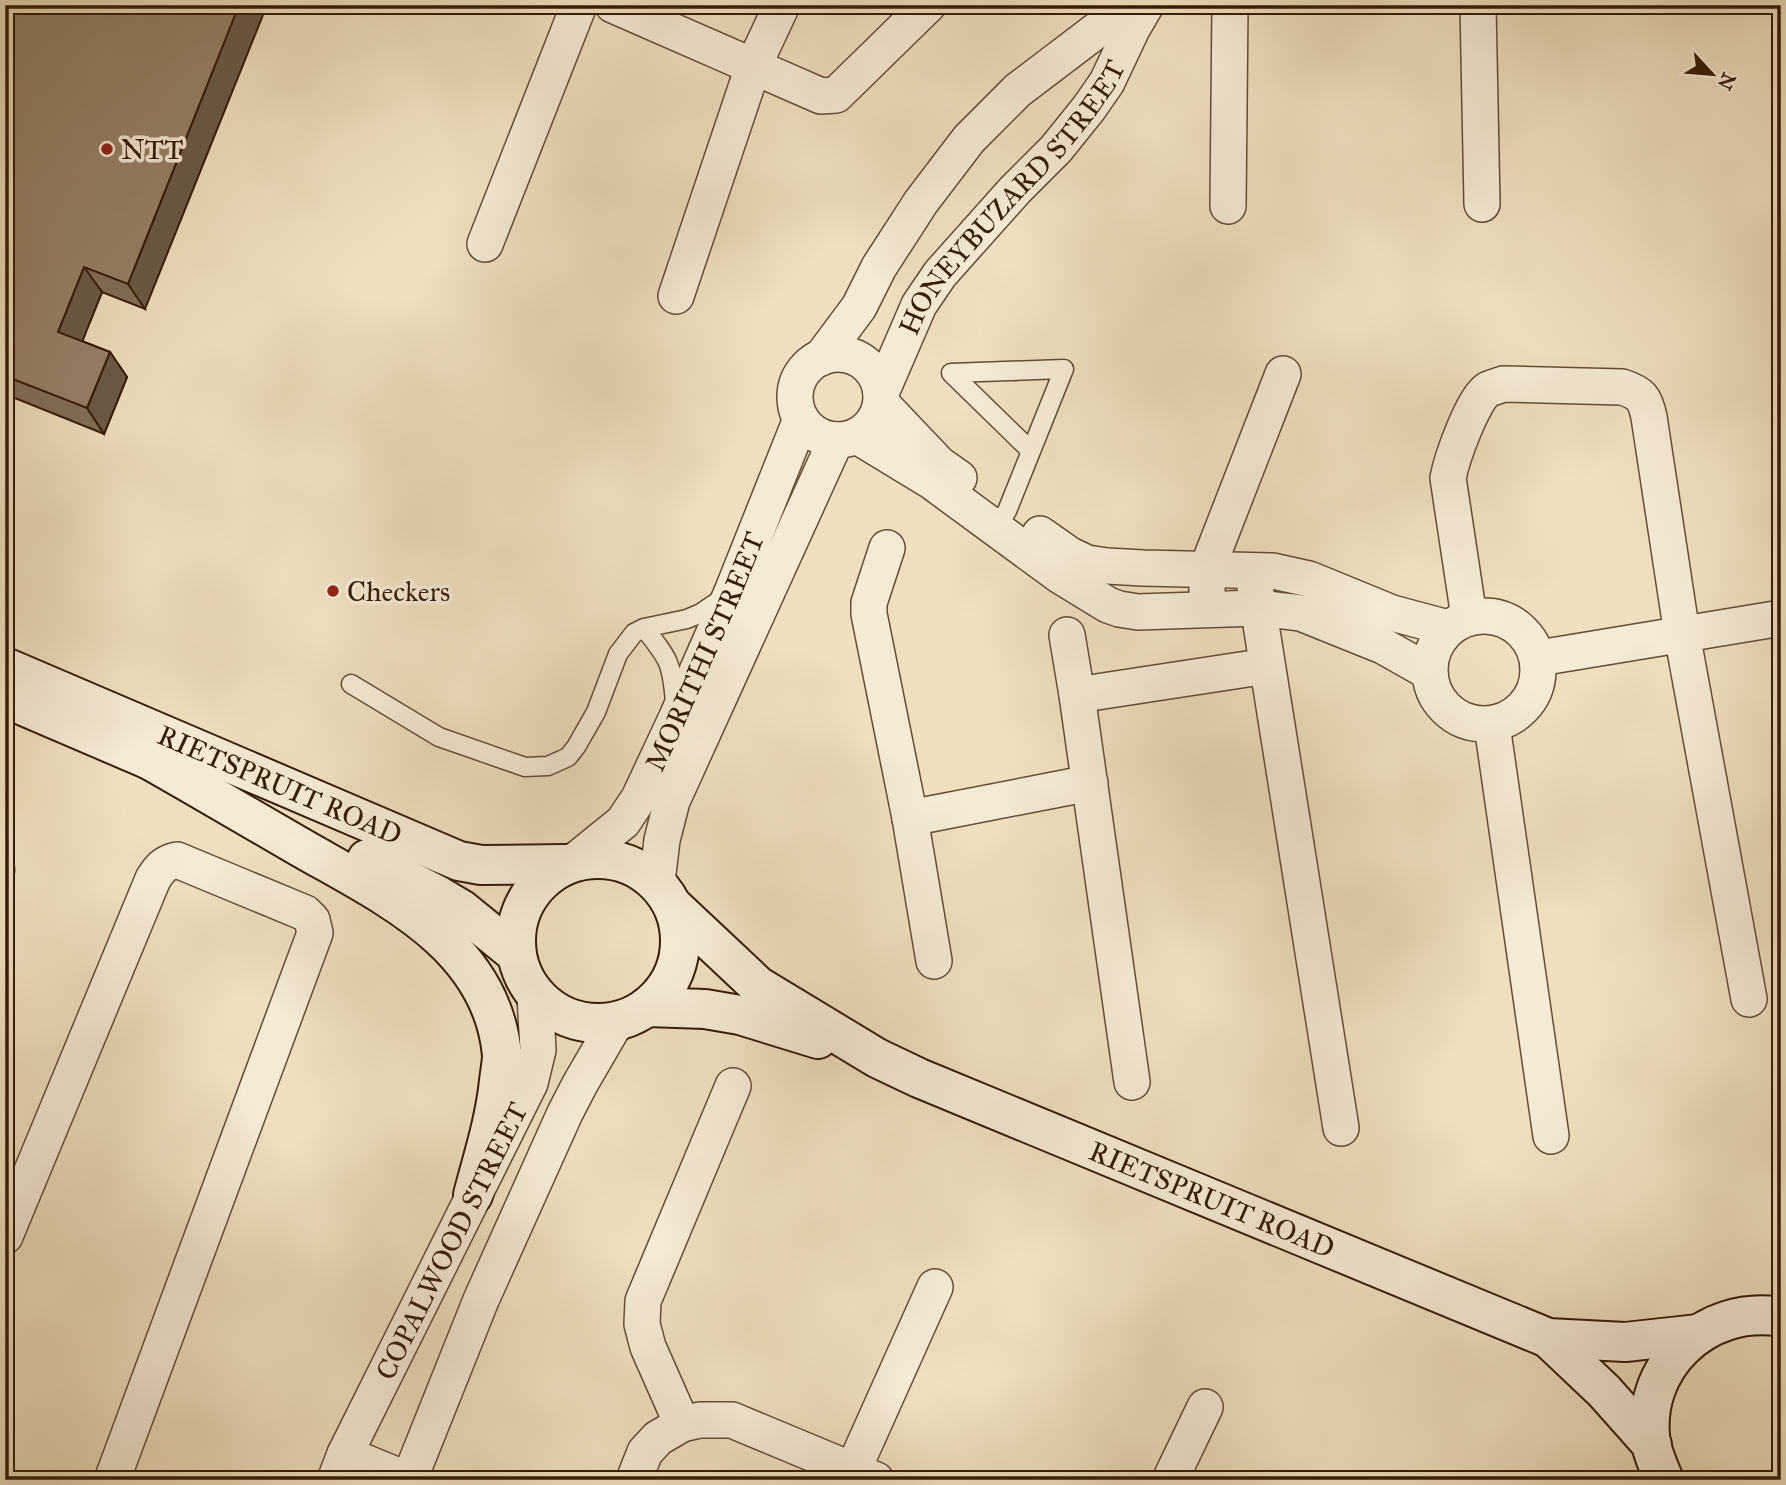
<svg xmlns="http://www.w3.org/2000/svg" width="1786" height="1485" font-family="'IM FELL Great Primer',serif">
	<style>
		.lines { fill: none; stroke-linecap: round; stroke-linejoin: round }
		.lane-casing { stroke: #644c36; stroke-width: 21 }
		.street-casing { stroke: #644c36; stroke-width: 38 }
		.secondary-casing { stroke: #361b08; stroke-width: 42 }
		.lane { stroke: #f4ead5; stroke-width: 18 }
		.street { stroke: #f4ead5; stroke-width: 35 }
		.secondary { stroke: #f4ead5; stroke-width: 38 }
		.wall { fill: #816f59; stroke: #361b08; stroke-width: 2 }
		.shaded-wall { fill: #695a48; stroke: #361b08; stroke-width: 2 }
		.building { fill: #968167; stroke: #361b08; stroke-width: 2 }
		.poi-dot { fill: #8f2418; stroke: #f4ead5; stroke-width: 2.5 }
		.labels { text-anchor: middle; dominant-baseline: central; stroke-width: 7; stroke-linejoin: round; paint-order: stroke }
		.poi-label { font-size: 28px; fill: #361b08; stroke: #f4ead5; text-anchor: start }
		.street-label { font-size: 28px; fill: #361b08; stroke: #f4ead5 }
	</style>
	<rect width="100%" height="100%" fill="#eedfbe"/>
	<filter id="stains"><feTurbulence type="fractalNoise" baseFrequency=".00286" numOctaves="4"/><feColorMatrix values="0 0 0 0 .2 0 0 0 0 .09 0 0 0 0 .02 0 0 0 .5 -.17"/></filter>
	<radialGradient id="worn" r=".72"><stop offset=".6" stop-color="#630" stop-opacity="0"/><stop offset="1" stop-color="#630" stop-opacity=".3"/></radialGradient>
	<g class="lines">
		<g class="lane-casing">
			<path id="lane" d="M951,373L1064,369L1007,511L995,528
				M951,373L1031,451
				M644,628C669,659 672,663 675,703
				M351,684L439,737L525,767L548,766L568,757L576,747L596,712L618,654L634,633L644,628L687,619L701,613L723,598
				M5,868V872"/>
		</g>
		<g class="street-casing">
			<g id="street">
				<path d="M613,5L821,96L836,95L928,5"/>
				<path d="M1478,5L1482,204"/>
				<path d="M1228,206L1230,5"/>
				<path d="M485,244L579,5"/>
				<path d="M676,296L753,67L782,5"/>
				<circle cx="838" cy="397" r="43"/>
				<path d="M821,358L859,307L879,267L921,202L969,139L1018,90L1105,24L1122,5"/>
				<path id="s1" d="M881,393L919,305L940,274L1015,190L1056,149L1089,108L1107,82L1132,29L1146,5"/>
				<path d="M881,403L939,464L959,478"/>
				<path d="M857,436L931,481L1059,575L1108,605L1119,609L1138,612L1257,608L1301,613L1383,646L1429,672"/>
				<path d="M1040,534L1070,555L1087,563L1107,566L1143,568L1273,571L1309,579L1392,613L1448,628"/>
				<path d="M887,548L869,603V614L910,818L934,961"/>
				<path d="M1255,587L1341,1128"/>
				<path d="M1207,591V569L1283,374"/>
				<circle cx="1484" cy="670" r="54"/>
				<path d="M1469,617L1448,478C1452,458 1472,401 1487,390C1492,387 1499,386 1503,384L1622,387C1641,393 1645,398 1649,417L1682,634L1749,999"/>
				<path d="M1067,635L1077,695L1132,1082"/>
				<path d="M1539,658L1781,618"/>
				<path d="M1077,695L1267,666"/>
				<path d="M1492,725L1551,1136"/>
				<path d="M910,818L1090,783"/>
				<path id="s2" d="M576,860L623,822L639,798L676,719L732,592L801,419"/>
				<path d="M657,882L662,840L672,801L836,440"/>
				<path d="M5,1236L153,879C160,868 164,863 177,860L305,913L312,920L315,933L112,1480"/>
				<path d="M682,1424L648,1347L642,1324L643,1301L733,1086"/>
				<path d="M345,1454L408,1480"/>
				<path d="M853,1470L935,1287"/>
				<path id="s3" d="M335,1480L345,1454L530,1083L538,1050L535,996"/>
				<path d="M409,1480L481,1300L565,1113L580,1084L616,1022"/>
				<path d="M634,1480L645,1452L658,1438L682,1424L700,1420H732L876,1480"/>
				<path d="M1170,1480L1205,1407"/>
			</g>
		</g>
		<g class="secondary-casing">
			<g id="secondary">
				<path id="s4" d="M5,667L459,861L481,865L564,864"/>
				<path d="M5,698L173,770"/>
				<path d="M148,759C199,788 250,818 300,847C385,896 492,944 502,1055C502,1063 500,1072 499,1081C495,1120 483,1157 473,1195"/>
				<circle cx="598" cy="941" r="82"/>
				<path d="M367,859L439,896L461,909L515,953"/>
				<path id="s5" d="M674,907L758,986L877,1058L919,1078L1548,1338L1625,1342L1698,1334"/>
				<path d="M647,1007L705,1009L740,1015L818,1039"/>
				<path d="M1548,1338L1604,1391L1652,1445"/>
				<path d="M1664,1480C1659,1468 1654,1457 1651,1444C1639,1368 1705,1304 1781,1317"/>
			</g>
		</g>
		<use href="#lane" class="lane"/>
		<use href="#street" class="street"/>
		<use href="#secondary" class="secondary"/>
	</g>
	<path class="wall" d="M5,5L145,309L102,292L82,341L110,352L127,377L104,434L5,394Z"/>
	<path class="shaded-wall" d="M239,5H267L145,309L128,284Z
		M84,267L102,292L76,357L58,332Z
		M110,352L127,377L104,434L87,408Z"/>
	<path class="building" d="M5,5H239L128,284L84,267L58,332L110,352L87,408L5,376Z"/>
	<g class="poi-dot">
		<circle cx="107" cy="149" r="7"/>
		<circle cx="333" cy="591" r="7"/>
	</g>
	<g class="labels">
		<g class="poi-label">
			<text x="121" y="149">NTT</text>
			<text x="347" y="591">Checkers</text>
		</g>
		<g class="street-label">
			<text stroke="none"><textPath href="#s1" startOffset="238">HONEYBUZARD STREET</textPath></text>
			<text stroke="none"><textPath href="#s2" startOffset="250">MORITHI STREET</textPath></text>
			<text stroke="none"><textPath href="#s4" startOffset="299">RIETSPRUIT ROAD</textPath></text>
			<text stroke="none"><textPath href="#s5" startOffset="618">RIETSPRUIT ROAD</textPath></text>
			<text stroke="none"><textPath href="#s3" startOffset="266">COPALWOOD STREET</textPath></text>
		</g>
	</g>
	<rect width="1786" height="1485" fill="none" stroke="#eedfbe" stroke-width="28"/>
	<rect x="7" y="7" width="1772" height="1471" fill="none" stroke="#361b08" stroke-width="3.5"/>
	<rect x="14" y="14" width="1758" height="1457" fill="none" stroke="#361b08" stroke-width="2"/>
	<g transform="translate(1712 74) rotate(116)" stroke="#f4ead5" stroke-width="5" paint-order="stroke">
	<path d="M0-5L12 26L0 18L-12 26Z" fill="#361b08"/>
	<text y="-10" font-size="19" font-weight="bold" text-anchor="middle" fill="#361b08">N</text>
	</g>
	<rect width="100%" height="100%" filter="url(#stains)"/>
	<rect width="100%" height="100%" fill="url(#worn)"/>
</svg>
